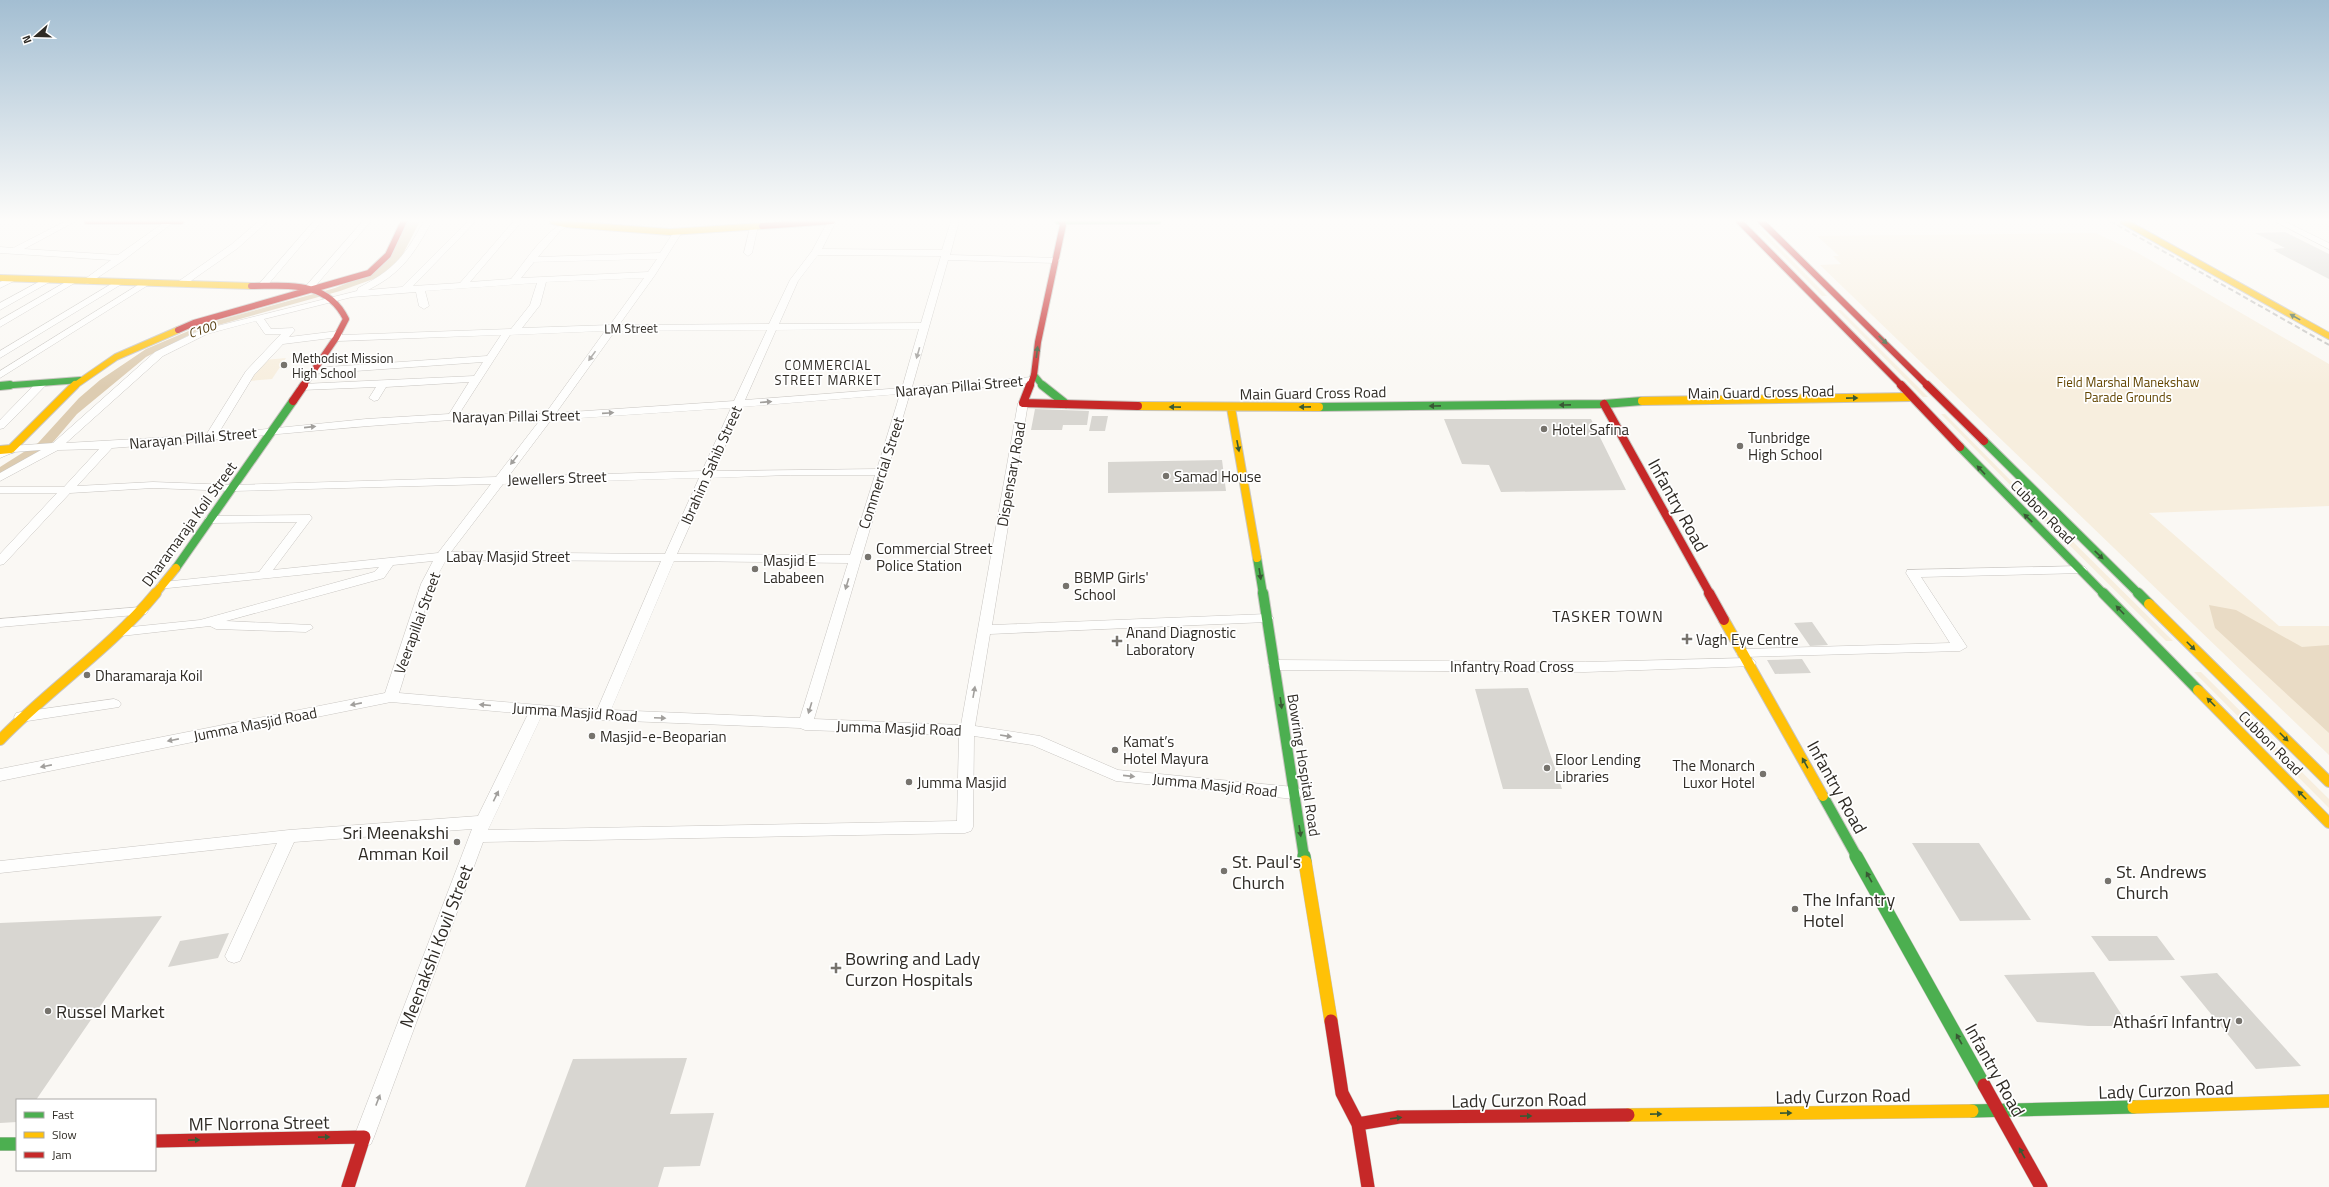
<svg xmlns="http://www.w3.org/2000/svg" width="2329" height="1187" font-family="'Titillium Web',sans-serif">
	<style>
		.green { fill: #f7eede }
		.forest { fill: #e9dbc5 }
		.water { fill: #ddccb1 }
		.building { fill: #d8d6d1 }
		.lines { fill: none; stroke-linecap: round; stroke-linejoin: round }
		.street-casing { stroke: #c8c5c1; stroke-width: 1 }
		.fast-far3-casing { stroke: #c8c5c1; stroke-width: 8 }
		.fast-far2-casing { stroke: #c8c5c1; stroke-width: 10 }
		.fast-far1-casing { stroke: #c8c5c1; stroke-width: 12 }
		.fast-casing { stroke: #c8c5c1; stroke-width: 14 }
		.slow-far3-casing { stroke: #c8c5c1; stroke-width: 8 }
		.slow-far2-casing { stroke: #c8c5c1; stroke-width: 10 }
		.slow-far1-casing { stroke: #c8c5c1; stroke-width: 12 }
		.slow-casing { stroke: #c8c5c1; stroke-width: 14 }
		.jam-far3-casing { stroke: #c8c5c1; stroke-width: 8 }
		.jam-far2-casing { stroke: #c8c5c1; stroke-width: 10 }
		.jam-far1-casing { stroke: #c8c5c1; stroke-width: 12 }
		.jam-casing { stroke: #c8c5c1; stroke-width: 14 }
		.street { fill: #fefefd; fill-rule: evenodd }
		.fast-far3 { stroke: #4caf50; stroke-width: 6 }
		.fast-far2 { stroke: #4caf50; stroke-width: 8 }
		.fast-far1 { stroke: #4caf50; stroke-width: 10 }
		.fast { stroke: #4caf50; stroke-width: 13 }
		.slow-far3 { stroke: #ffc107; stroke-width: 6 }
		.slow-far2 { stroke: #ffc107; stroke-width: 8 }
		.slow-far1 { stroke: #ffc107; stroke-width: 10 }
		.slow { stroke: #ffc107; stroke-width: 13 }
		.jam-far3 { stroke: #c62828; stroke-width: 6 }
		.jam-far2 { stroke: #c62828; stroke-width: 8 }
		.jam-far1 { stroke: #c62828; stroke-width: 10 }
		.jam { stroke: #c62828; stroke-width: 13 }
		.rail { stroke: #c2c1bf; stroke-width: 2; stroke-dasharray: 5.5 3; stroke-linecap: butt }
		.oneway { fill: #395934 }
		.oneway2 { fill: #a19f9c }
		.poi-dot { fill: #76736d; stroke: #fff; stroke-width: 1.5 }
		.labels { text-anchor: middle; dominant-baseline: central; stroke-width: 3.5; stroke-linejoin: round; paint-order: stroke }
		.far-street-label { font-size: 13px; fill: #2f2b25; stroke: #fff }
		.far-water-label { font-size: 13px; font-style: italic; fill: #503809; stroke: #fff }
		.far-poi-label { font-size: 13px; fill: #2f2b25; stroke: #fff; text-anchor: start }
		.far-neighbourhood-label { font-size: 13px; letter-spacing: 1px; fill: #2f2b25; stroke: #fff }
		.far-park-label { font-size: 13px; fill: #634500; stroke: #fff }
		.street-label { font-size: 15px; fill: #2f2b25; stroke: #fff }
		.poi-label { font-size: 15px; fill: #2f2b25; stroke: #fff; text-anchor: start }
		.neighbourhood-label { font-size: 16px; letter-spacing: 1px; fill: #2f2b25; stroke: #fff }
		.near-street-label { font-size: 18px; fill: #2f2b25; stroke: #fff }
		.near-poi-label { font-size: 18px; fill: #2f2b25; stroke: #fff; text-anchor: start }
	</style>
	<rect width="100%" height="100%" fill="#faf8f4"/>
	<path class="green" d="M1759,231H1763L1827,296H1822Z
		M2096,233L2138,253L2329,364V506L2149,513L2279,626H2329V755L1820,265L1841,264L1833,256H1839L1817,236Z
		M1837,310H1841L1928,397H1923Z
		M286,358L272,379L249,381L264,360Z
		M1941,414H1945L2021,491H2016Z
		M2034,510H2041L2173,641H2166Z
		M2194,672H2201L2329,799V808Z"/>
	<path class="forest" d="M2209,605L2236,610L2302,647L2329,645V733L2215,628Z"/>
	<path class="water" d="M408,221H420L401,258L392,269L379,277L340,291L197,331L146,357L77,414L54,441L36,456L0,475V467L38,443L79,398L100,380L146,349L205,324L335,288L360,278L388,257Z"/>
	<path class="building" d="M2285,232L2329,254V279L2275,251H2277L2273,249L2285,248L2255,233Z
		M1035,409L1089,411L1087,425H1063L1062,430H1031Z
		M1092,416H1108L1105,431H1089Z
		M1444,419H1591L1626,490L1501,492L1489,465L1462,464Z
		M1222,460L1226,491L1108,493V462Z
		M1812,622L1828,645L1810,646L1794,623Z
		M1802,659L1811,673L1775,674L1767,660Z
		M1528,688L1562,789H1503L1475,689Z
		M1912,843H1979L2031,920L1960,921Z
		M162,916L36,1100H17V1122L0,1123V923Z
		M229,933L218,958L168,967L180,941Z
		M2091,936H2157L2175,960L2109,961Z
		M2094,972L2129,1026H2088L2037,1022L2004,975Z
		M2217,973L2301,1066L2256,1069L2180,976Z
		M687,1058L670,1114L714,1113L700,1166L664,1167L658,1187H525L573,1059Z"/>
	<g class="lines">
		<g class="street-casing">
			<path id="street" d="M66,221H76L24,249L118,255L166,221H175L124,260L88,284L85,283V279L111,260L0,253V247L13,248Z
				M259,221H268L238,248L185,285H179V281L232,244Z
				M314,221H322L266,287H260V283Z
				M363,221H371L312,290H306V286Z
				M424,221H432C414,254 402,273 368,290L402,287L468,221H476L413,286L460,283L514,221H522L470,282L511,279C526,261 551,219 576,221L560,231L538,257L660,253L675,230H681L682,232L655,275L619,325L769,324L790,280L812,251L828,221H836L822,249L942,250L951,221H959L950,255L1059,258L1060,260L1056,263L948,260L912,387L1032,377L1037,380L1032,383L910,393L814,719L961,725L1018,403L1023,400L1028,403L992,625L1267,614L1274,618L1267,622L990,634L975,726L1040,736L1118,770L1294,787L1300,789L1302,793L1300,797L1294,799L1116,781L1032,745L974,736L973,827L971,831L965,833L483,842L374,1137L371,1144L364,1147L357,1144L354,1137L472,829L294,842L240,961L234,963L228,961L225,956L277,843L0,873V861L289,830L478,816L528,714L391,702L0,781V769L385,693L421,584L433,561L393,565L384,578L226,621L311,625L313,628L306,632L216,629L210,626L121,636L114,632L121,628L200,620L374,572L379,567L158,589L157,586L158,583L163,582L259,572L297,522L211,523L205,519L207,516L310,515L312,518L273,570L438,553L491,484L233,491L153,488L70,493L4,564L0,565V554L57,493H0V487H64L99,449L58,450L0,481V473L41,450L14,452L0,458V450L11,446L53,443L155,352L201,330L357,291L358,288C395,269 404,257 424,221ZM818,255L941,256L921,323L779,324L798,281ZM657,259L648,272L521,278L534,262ZM644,278L610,325L522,328L540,305L546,282ZM537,283L530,305L511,329L342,335L341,332L338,331L289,337L295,330L293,328L271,329L264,319L352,297L416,292L419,306L424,309L429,306L425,291ZM256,321L265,334H281L246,371L206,435L66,443L163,356L207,334ZM919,329L902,388L745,400L776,330ZM767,330L734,401L556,413L615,331ZM605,331L545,414H459L510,335ZM501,335L487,356L313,368L308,371L313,374L483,362L474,376L302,384L297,387L302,390L376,387L369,398L374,401L378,400L386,387L469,382L449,414L366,419L218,434L254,375L283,344L331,338L336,341ZM900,394L877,469L714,471L742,407ZM731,408L702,471L508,477L551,420ZM452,420H540L496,477L233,485L153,482L77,486L112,448C226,440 338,427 452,420ZM791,475H875L850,555L677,554L711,478ZM699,478L665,554L451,552L503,484ZM446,560L661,561L597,710L399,693L433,584ZM674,561L848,563L800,718L611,710ZM542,715L602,720L800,728L805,730L959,735L957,821L488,830Z
				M2274,221H2284L2329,243V249Z
				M751,224L758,226L752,253L748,256L744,253Z
				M11,277L18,279L0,288V282Z
				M46,278L53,280L0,310V303Z
				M71,279L78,281L0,327V320Z
				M118,280L125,282L0,358V351Z
				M146,280L153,282L0,378V371Z
				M42,380L47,383L46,385L4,428L0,429V420L38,381Z
				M2081,566L2085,567L2087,570L2085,573L1921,577L1967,647L1960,651L1743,657L1736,653L1743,649L1950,643L1906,573L1907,570Z
				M141,607L148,611L146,614L0,627V619Z
				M1749,658L1754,660L1756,663L1754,666L1585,672L1275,670L1268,665L1275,660L1585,662Z
				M114,699L119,701L121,704L119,707L21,722L16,721L14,717L16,713L21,712Z"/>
		</g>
		<g class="fast-far3-casing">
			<path id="fast-far3" d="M1058,221H1158
				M1034,375L1043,386
				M0,386L80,380"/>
		</g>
		<g class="fast-far2-casing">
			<path id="fast-far2" d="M1042,385L1066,404
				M0,386L10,385
				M1319,407L1604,404L1642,401
				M1984,441L2139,594
				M1960,447L2104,594
				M1257,558L1263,594
				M176,568L293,401"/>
		</g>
		<g class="fast-far1-casing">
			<path id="fast-far1" d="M1263,593L1304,857
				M2103,593L2198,690
				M2138,593L2149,604
				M1823,796L1857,857"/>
		</g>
		<g class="fast-casing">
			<path id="fast" d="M1304,856L1305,862
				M1856,856L1984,1085
				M1972,1111L2134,1107
				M0,1144H17"/>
		</g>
		<g class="slow-far3-casing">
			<path id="slow-far3" d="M553,221L565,224L670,232L762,226
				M2123,221L2329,336
				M0,278L251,286
				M74,386L116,357L178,330"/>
		</g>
		<g class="slow-far2-casing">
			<path id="slow-far2" d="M1642,401L1912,397
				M1138,406L1319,407
				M1231,408L1257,558
				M0,450L11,449L75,385
				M155,594L176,568"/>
		</g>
		<g class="slow-far1-casing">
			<path id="slow-far1" d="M2149,604L2329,782
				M1724,620L1823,796
				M2198,690L2329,823
				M0,740C50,688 110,649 156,593"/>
		</g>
		<g class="slow-casing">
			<path id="slow" d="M1305,862L1331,1021
				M2134,1107L2329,1101
				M1628,1115L1972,1111"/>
		</g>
		<g class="jam-far3-casing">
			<path id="jam-far3" d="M87,221H181
				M1739,221L1902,386
				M1761,221L1928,386
				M762,226L832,221
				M251,286C288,286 327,280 346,319L336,338L303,386
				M178,330L194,323L369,273L388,255L404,221
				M1030,386L1034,375L1038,342L1063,225L1061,221"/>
		</g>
		<g class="jam-far2-casing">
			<path id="jam-far2" d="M1030,385L1023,403L1138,406
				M1901,385L1960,447
				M1927,385L1984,441
				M293,401L304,385
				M1604,404L1710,594"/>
		</g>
		<g class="jam-far1-casing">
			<path id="jam-far1" d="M1709,593L1724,620"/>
		</g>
		<g class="jam-casing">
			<path id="jam" d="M1331,1021L1342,1093L1358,1124L1368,1187
				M1984,1085L2041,1187
				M1358,1124L1399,1117L1628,1115
				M155,1141L364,1137L348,1187"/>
		</g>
		<use href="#street" class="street"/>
		<use href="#fast-far3" class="fast-far3"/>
		<use href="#fast-far2" class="fast-far2"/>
		<use href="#fast-far1" class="fast-far1"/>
		<use href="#fast" class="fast"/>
		<use href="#slow-far3" class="slow-far3"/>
		<use href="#slow-far2" class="slow-far2"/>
		<use href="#slow-far1" class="slow-far1"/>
		<use href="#slow" class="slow"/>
		<use href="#jam-far3" class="jam-far3"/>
		<use href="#jam-far2" class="jam-far2"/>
		<use href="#jam-far1" class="jam-far1"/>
		<use href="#jam" class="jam"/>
		<path class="rail" d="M2110,221L2329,345"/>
	</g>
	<defs><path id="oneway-solid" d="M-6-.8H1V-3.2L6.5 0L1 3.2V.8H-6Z"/></defs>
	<g class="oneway">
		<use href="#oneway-solid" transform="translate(2295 317) rotate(-151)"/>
		<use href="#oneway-solid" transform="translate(1883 340) rotate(44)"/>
		<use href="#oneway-solid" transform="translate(1037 352) rotate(-83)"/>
		<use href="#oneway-solid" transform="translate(1852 398) rotate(-1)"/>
		<use href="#oneway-solid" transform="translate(1565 405) rotate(179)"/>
		<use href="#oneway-solid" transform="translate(1435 406) rotate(179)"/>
		<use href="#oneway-solid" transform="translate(1175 407) rotate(-179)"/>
		<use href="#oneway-solid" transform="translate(1305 407) rotate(179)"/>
		<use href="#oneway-solid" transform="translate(1238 446) rotate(79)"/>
		<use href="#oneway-solid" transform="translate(1981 470) rotate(-133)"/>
		<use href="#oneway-solid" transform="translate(2028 518) rotate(-136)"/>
		<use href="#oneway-solid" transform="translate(2099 555) rotate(44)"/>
		<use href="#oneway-solid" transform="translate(1260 574) rotate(81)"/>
		<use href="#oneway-solid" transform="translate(2120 610) rotate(-134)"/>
		<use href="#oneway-solid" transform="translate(2191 646) rotate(45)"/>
		<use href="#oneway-solid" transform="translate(2211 702) rotate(-135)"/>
		<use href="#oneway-solid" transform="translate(1281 703) rotate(82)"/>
		<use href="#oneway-solid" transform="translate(2284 737) rotate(45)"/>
		<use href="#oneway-solid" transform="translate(1805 763) rotate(-119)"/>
		<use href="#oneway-solid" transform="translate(2302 795) rotate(-135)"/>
		<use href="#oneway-solid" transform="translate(1300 831) rotate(81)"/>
		<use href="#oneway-solid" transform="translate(1869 877) rotate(-119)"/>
		<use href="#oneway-solid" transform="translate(1959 1039) rotate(-119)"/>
		<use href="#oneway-solid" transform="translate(1786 1113) rotate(-1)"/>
		<use href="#oneway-solid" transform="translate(1656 1114) rotate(-1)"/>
		<use href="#oneway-solid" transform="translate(1526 1116) rotate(-1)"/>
		<use href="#oneway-solid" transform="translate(1396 1118) rotate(-7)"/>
		<use href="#oneway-solid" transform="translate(324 1137) rotate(-1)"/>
		<use href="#oneway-solid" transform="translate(194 1140) rotate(-1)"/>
		<use href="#oneway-solid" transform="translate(2022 1153) rotate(-119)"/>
	</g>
	<g class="oneway2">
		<use href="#oneway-solid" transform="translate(918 353) rotate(106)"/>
		<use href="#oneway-solid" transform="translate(592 356) rotate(126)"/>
		<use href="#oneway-solid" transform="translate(766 402) rotate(-5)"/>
		<use href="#oneway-solid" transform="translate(608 413) rotate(-4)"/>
		<use href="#oneway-solid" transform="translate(310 427) rotate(-6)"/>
		<use href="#oneway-solid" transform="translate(514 460) rotate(128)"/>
		<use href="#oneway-solid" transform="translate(847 584) rotate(107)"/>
		<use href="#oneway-solid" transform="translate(974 692) rotate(-80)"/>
		<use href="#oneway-solid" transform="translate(356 704) rotate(169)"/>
		<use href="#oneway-solid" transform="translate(485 705) rotate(-175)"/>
		<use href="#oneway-solid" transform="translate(810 708) rotate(107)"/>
		<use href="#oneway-solid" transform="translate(660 718) rotate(3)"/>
		<use href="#oneway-solid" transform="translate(1006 736) rotate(9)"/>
		<use href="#oneway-solid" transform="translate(173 740) rotate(169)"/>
		<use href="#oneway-solid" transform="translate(46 766) rotate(169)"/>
		<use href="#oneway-solid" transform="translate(1129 776) rotate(6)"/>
		<use href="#oneway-solid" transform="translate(496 796) rotate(-64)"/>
		<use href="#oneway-solid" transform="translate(378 1100) rotate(-69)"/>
	</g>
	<linearGradient id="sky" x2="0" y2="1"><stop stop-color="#a3bed2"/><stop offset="0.57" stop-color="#fdfcfa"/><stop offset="1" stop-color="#fdfcfa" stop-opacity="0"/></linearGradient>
	<rect width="2329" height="387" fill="url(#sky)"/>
	<g class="poi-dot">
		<circle cx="284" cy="365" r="4"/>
		<circle cx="1544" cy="429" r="4"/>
		<circle cx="1740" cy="446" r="4"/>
		<circle cx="1166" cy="476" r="4"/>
		<circle cx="868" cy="557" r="4"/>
		<circle cx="755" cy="569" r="4"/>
		<circle cx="1066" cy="586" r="4"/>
		<path d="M1685 633h4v4h4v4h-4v4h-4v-4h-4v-4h4z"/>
		<path d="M1115 635h4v4h4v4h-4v4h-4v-4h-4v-4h4z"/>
		<circle cx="87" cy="675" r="4"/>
		<circle cx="592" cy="736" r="4"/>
		<circle cx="1115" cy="750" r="4"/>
		<circle cx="1547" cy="768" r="4"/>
		<circle cx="1763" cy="774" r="4"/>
		<circle cx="909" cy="782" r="4"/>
		<circle cx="457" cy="842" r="4"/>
		<circle cx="1224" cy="871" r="4"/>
		<circle cx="2108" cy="881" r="4"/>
		<circle cx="1795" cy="909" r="4"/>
		<path d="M834 962h4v4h4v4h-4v4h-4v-4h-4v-4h4z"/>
		<circle cx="48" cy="1011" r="4"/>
		<circle cx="2239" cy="1021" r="4"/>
	</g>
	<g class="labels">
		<g class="far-street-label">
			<text transform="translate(631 328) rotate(-1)">LM Street</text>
		</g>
		<g class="far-water-label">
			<text transform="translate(202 329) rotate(-19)">C100</text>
		</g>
		<g class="far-poi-label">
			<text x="292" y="358">Methodist Mission<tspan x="292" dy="15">High School</tspan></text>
		</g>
		<g class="far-neighbourhood-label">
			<text x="828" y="365">COMMERCIAL<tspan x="828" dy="15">STREET MARKET</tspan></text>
		</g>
		<g class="far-park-label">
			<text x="2128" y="382">Field Marshal Manekshaw<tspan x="2128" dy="15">Parade Grounds</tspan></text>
		</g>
		<g class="street-label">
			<text transform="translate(959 386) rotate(-5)">Narayan Pillai Street</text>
			<text transform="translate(1761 392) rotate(-1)">Main Guard Cross Road</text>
			<text transform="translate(1313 393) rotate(-1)">Main Guard Cross Road</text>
			<text transform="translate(516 416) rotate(-1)">Narayan Pillai Street</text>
			<text transform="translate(193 438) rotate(-5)">Narayan Pillai Street</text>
			<text transform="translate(711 465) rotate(-66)">Ibrahim Sahib Street</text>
			<text transform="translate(881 473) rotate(-72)">Commercial Street</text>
			<text transform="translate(1011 474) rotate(-80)">Dispensary Road</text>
			<text transform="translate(557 478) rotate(-2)">Jewellers Street</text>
			<text transform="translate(2043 512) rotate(45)">Cubbon Road</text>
			<text transform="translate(189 524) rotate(-54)">Dharamaraja Koil Street</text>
			<text x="508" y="556">Labay Masjid Street</text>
			<text transform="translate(417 623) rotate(-70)">Veerapillai Street</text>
			<text x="1512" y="666">Infantry Road Cross</text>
			<text transform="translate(575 712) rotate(4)">Jumma Masjid Road</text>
			<text transform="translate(255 724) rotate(-11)">Jumma Masjid Road</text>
			<text transform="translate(899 728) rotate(2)">Jumma Masjid Road</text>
			<text transform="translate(2271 743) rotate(45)">Cubbon Road</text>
			<text transform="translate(1304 765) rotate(81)">Bowring Hospital Road</text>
			<text transform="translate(1215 785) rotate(6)">Jumma Masjid Road</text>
		</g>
		<g class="poi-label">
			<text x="1552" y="429">Hotel Safina</text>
			<text x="1748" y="437">Tunbridge<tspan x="1748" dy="17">High School</tspan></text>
			<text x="1174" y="476">Samad House</text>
			<text x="876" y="548">Commercial Street<tspan x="876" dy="17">Police Station</tspan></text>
			<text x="763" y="560">Masjid E<tspan x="763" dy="17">Lababeen</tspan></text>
			<text x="1074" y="577">BBMP Girls'<tspan x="1074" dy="17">School</tspan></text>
			<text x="1126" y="632">Anand Diagnostic<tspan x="1126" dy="17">Laboratory</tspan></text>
			<text x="1696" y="639">Vagh Eye Centre</text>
			<text x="95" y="675">Dharamaraja Koil</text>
			<text x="600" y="736">Masjid-e-Beoparian</text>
			<text x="1123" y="741">Kamat’s<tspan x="1123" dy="17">Hotel Mayura</tspan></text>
			<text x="1555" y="759">Eloor Lending<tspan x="1555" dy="17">Libraries</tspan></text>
			<text x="1755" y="765" text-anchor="end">The Monarch<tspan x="1755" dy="17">Luxor Hotel</tspan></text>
			<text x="917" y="782">Jumma Masjid</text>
		</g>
		<g class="neighbourhood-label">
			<text x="1608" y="616">TASKER TOWN</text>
		</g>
		<g class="near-street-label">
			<text transform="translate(1678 505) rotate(61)">Infantry Road</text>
			<text transform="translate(1837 787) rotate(61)">Infantry Road</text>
			<text transform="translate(436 946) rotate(-69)">Meenakshi Kovil Street</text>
			<text transform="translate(1995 1070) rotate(61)">Infantry Road</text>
			<text transform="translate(2166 1090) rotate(-2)">Lady Curzon Road</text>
			<text transform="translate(1843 1096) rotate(-1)">Lady Curzon Road</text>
			<text transform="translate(1519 1100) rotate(-1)">Lady Curzon Road</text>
			<text transform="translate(259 1123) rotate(-1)">MF Norrona Street</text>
		</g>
		<g class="near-poi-label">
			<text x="449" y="832" text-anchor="end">Sri Meenakshi<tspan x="449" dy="21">Amman Koil</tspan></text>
			<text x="1232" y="861">St. Paul's<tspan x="1232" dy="21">Church</tspan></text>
			<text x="2116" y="871">St. Andrews<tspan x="2116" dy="21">Church</tspan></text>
			<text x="1803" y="899">The Infantry<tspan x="1803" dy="21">Hotel</tspan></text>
			<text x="845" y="958">Bowring and Lady<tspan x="845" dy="21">Curzon Hospitals</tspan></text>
			<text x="56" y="1011">Russel Market</text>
			<text x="2231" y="1021" text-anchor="end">Athaśrī Infantry</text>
		</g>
	</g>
	<rect x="16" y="1099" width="140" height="72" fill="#ffffff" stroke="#acaaa8"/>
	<rect x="24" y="1112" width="20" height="6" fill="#4caf50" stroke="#acaaa8"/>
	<text x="52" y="1119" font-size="12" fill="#2f2b25">Fast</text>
	<rect x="24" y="1132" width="20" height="6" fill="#ffc107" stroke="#acaaa8"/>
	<text x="52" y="1139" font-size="12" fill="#2f2b25">Slow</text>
	<rect x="24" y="1152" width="20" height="6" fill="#c62828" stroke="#acaaa8"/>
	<text x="52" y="1159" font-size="12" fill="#2f2b25">Jam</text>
	<g transform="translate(36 36) rotate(250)" stroke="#ffffff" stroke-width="3" paint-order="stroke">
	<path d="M0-3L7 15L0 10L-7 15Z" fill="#2f2b25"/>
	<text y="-6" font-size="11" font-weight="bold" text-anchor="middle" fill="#2f2b25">N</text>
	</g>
</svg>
